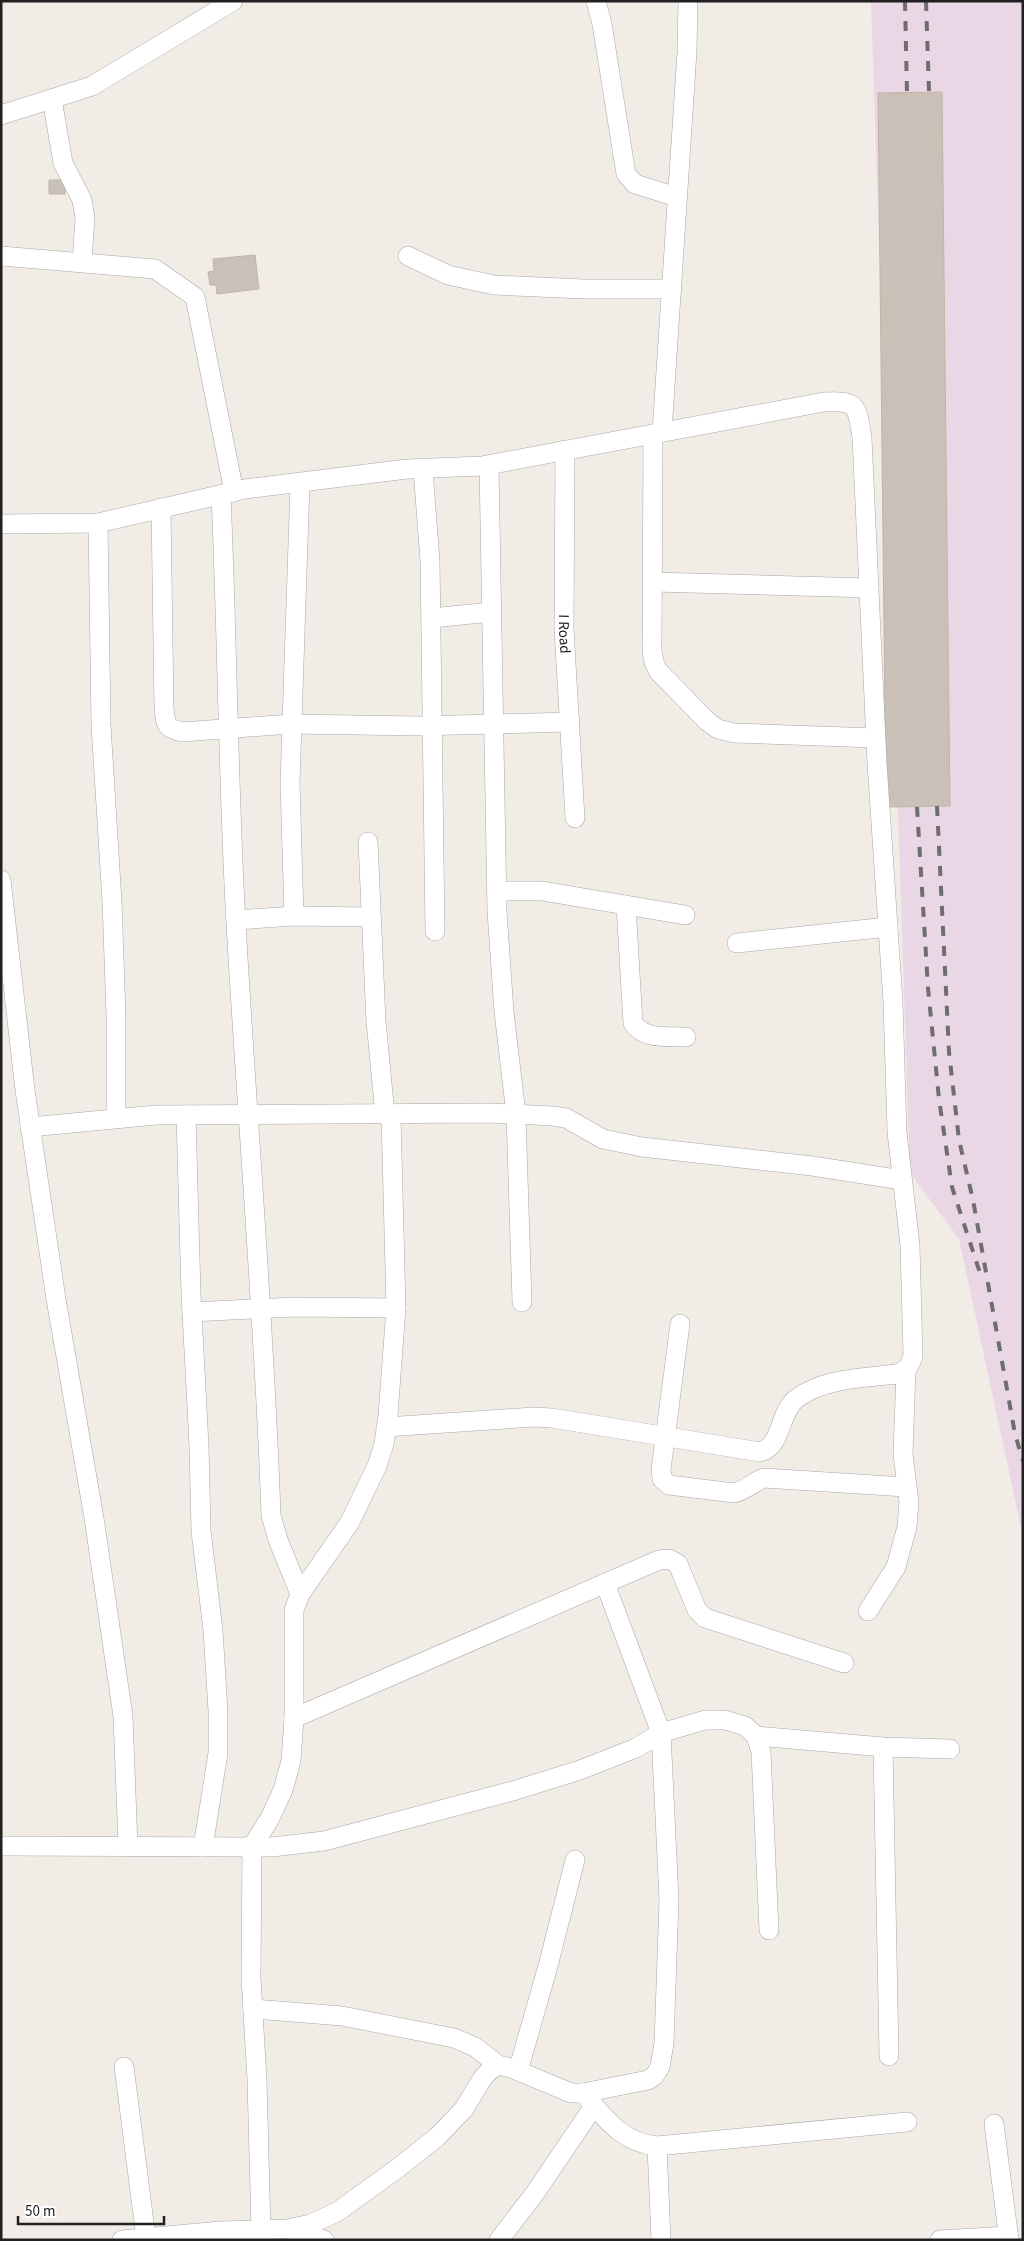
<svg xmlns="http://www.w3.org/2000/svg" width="1024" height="2241" font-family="'Source Sans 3',sans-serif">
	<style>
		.industrial { fill: #ead7e6 }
		.building { fill: #c9c0b8; stroke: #c3b4a7 }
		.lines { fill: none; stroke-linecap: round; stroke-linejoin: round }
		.minor-casing { stroke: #a7a7a7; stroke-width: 20 }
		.minor { stroke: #fff; stroke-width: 19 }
		.rail { stroke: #6e6e6e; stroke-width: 4; stroke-dasharray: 10 10; stroke-linecap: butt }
		.labels { text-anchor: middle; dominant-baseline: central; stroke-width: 4.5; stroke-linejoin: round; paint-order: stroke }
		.street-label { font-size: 15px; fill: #202020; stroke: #fff }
	</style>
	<rect width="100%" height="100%" fill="#f1ede6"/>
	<path class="industrial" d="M871,1H1023V1537L959,1239L910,1173Z"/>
	<path class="building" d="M942,92L950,806L886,807L878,93Z
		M49,180H65V194H49Z
		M255,255L259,289L217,294L216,285H210L208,272L214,271L213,259Z"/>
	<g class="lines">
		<g class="minor-casing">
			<g id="minor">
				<path d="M596,1L602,24L626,174L635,184L677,197"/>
				<path d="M52,99L63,163L82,200L85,218L82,262"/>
				<path d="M1,115L92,86L233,1"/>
				<path d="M1,256L155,269L195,297L234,492"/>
				<path d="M408,256L448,275L494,285L584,289H672"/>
				<path d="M662,432L687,52L688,1"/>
				<path d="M653,434L652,651L654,662L658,671L708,722L718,729L734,733L875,738"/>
				<path id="s1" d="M565,450L564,629L575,818"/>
				<path d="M489,465L497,911L504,1012L516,1114L522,1302"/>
				<path d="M423,469L430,561L435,931"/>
				<path d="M221,495C227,632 228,768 235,905C246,1108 264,1311 271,1515L278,1540L300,1594"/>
				<path d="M161,508L164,708C166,725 165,728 182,732L291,724L420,726L570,722"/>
				<path d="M98,523L101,725L112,901L116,1015V1118"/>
				<path d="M1,524L98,523L245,489L407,469L482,466L824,402C858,400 857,406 862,438L877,763L893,1002L897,1132L910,1245L913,1356C910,1366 907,1370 897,1374C864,1378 823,1378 796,1399C779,1412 782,1447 760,1452L552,1418L534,1417L386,1427"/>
				<path d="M653,582L869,588"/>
				<path d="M431,618L492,612"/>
				<path d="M368,842L376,1021L385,1115"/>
				<path d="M1,880L25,1090L56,1299L94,1518L123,1716L128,1846"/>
				<path d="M497,891H542L685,915"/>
				<path d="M626,905L633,1023C644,1040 667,1036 686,1037"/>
				<path d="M294,916L290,783L300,483"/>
				<path d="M236,920L294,916L371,917"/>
				<path d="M737,943L888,927"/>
				<path d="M186,1115L191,1294L199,1446L201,1531L213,1630L218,1711V1753L203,1847"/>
				<path d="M30,1127L156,1115L490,1113L553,1116L566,1118L603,1139L642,1147L812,1166L902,1180"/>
				<path d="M192,1312L294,1307L396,1308"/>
				<path d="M680,1324L661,1469L662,1479L669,1485L734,1493C745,1491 753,1482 764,1478L906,1487"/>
				<path d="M868,1611L896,1567L907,1527L909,1502L903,1454L906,1370"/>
				<path d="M294,1718L659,1560L669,1559L678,1564L697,1610L705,1618L844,1663"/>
				<path d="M756,1736L883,1747L950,1749"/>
				<path d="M883,1747L889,2056"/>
				<path d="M1,1846L272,1847L324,1841L516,1790L580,1770L636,1748L661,1733L705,1720H725L745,1726L756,1736L761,1752L769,1930"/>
				<path d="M253,2009L342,2016L454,2038L475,2047L498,2065"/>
				<path d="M124,2067L146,2238"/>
				<path d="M518,2071L548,1966L575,1860"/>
				<path d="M583,2093C605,2118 622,2143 657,2146L907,2122"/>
				<path d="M994,2124L1009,2240"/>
				<path d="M657,2146L661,2240"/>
				<path d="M261,2230L257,2080L251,1977L252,1847L270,1818L283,1790L291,1761L294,1718V1610L300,1594L350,1522L377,1466L384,1444L388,1415L396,1308L391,1115"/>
				<path d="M291,2230L324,2240"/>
				<path d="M122,2240L221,2231L287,2229L311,2224L337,2212L398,2168L437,2137L464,2109L482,2079L490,2070L498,2065L511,2068L571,2093H583L648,2080L655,2075L660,2067L664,2043L669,1900L661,1733L605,1583"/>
				<path d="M499,2240L535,2193L594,2106"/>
				<path d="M940,2240L1008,2236"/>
			</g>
		</g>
		<use href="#minor" class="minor"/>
		<path class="rail" d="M905,1L907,93
			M926,1L929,92
			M937,806L949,1052L959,1140L973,1200L1015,1434L1023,1461
			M917,807L928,988L939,1099L952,1187L980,1273"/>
	</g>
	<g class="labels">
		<g class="street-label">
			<text stroke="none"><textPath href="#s1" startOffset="184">I Road</textPath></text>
		</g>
	</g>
	<rect width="1024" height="2241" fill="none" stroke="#202020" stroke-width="5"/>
	<path d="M18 2216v8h146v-8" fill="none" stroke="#202020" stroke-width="2.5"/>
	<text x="25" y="2216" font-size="15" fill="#202020" stroke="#ffffff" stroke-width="4" paint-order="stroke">50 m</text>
</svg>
